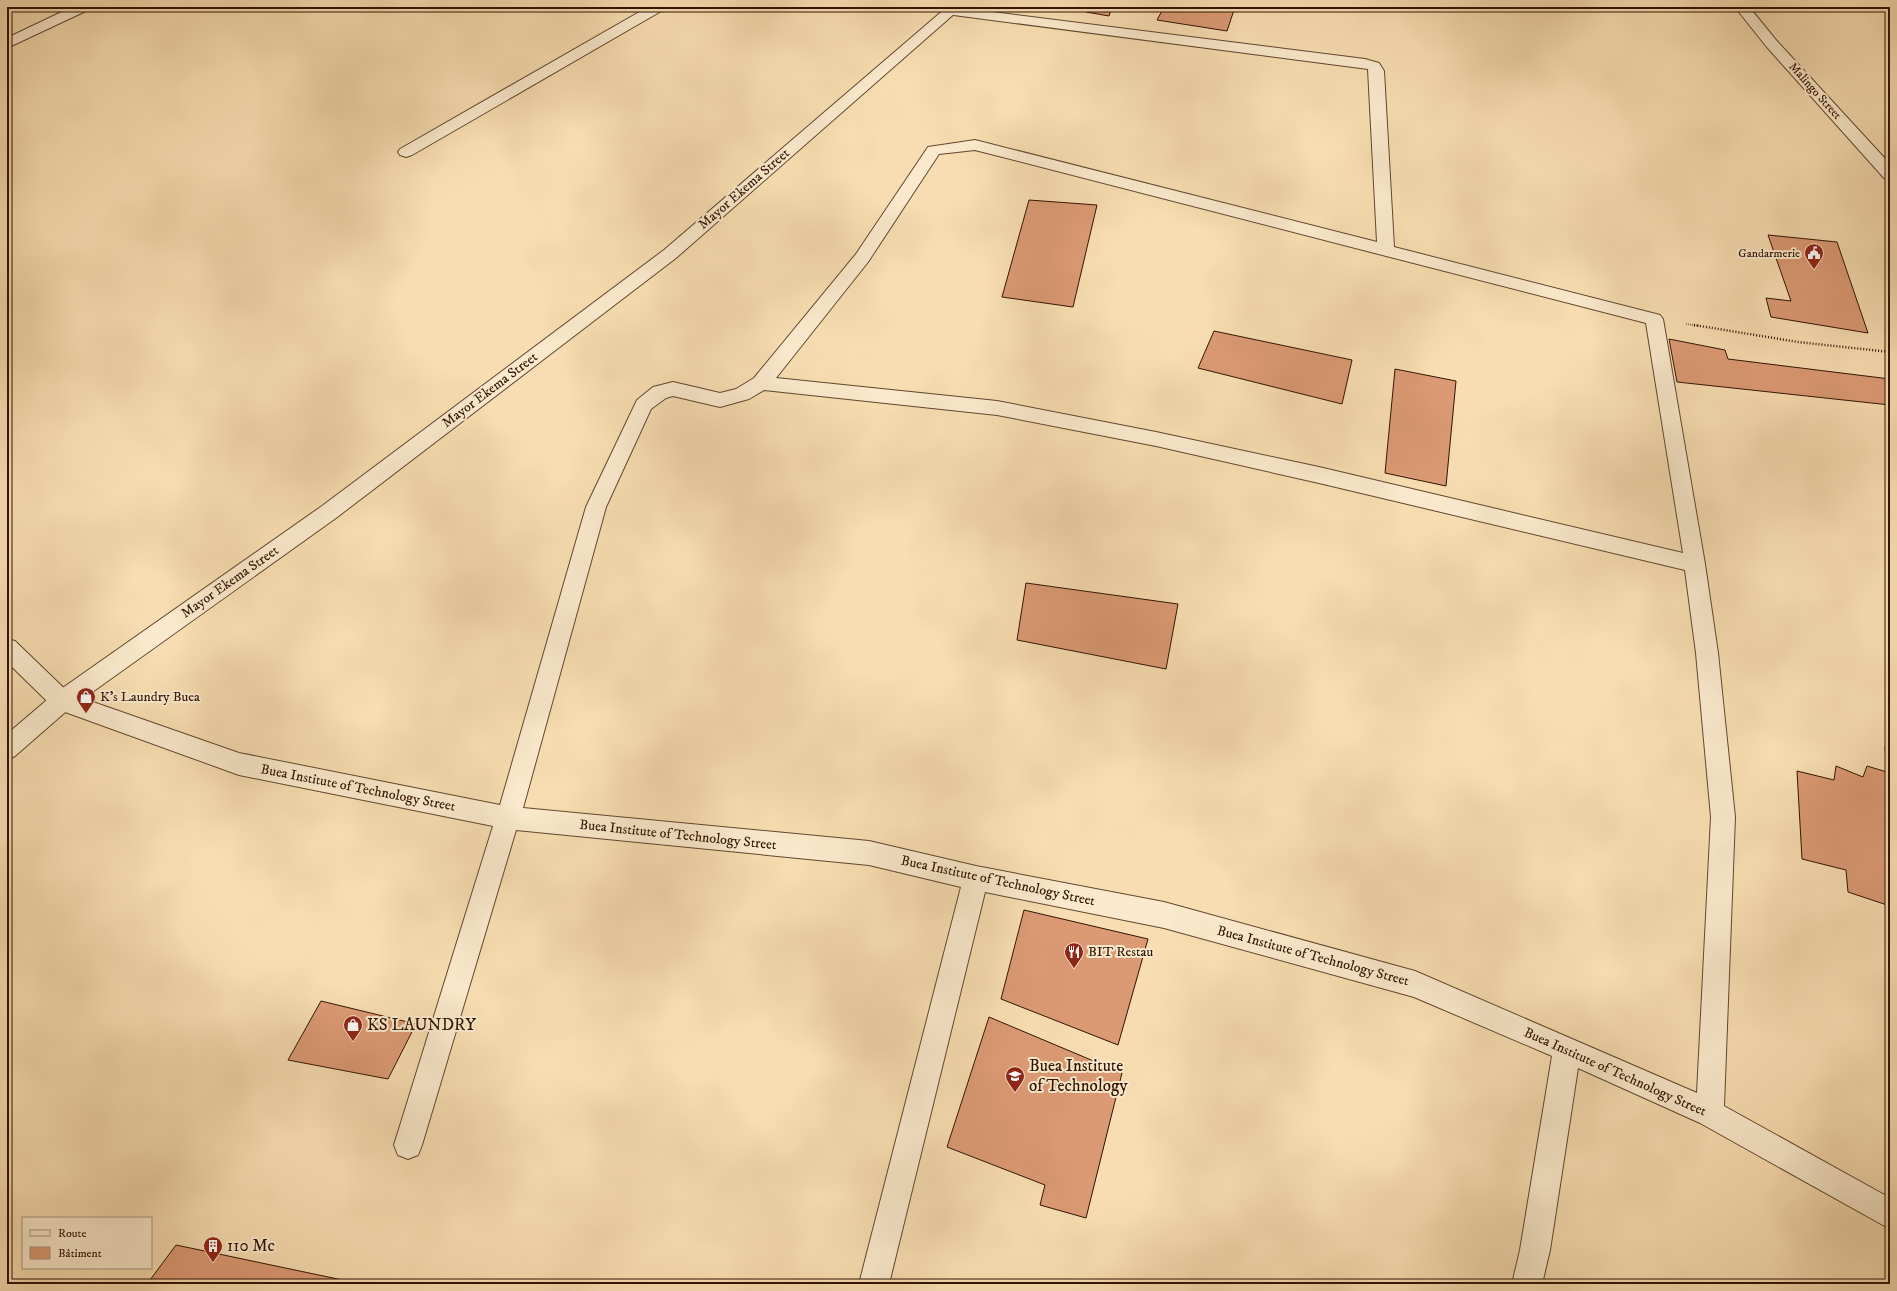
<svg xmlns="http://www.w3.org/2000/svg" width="1897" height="1291" font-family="'IM FELL DW Pica',serif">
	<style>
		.building { fill: #db9a74; stroke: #311303 }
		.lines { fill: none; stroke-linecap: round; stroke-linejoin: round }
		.minor-casing { stroke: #62462e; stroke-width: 2 }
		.tertiary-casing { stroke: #62462e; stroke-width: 2 }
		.path-far1 { stroke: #311303; stroke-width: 2; stroke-dasharray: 0.5 1.5; stroke-linecap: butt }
		.path { stroke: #311303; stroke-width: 2.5; stroke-dasharray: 1 2; stroke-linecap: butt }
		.minor { fill: #fae9cc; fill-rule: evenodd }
		.tertiary { fill: #fae9cc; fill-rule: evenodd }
		.labels { text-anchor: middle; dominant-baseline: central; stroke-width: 4; stroke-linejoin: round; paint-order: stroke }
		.far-street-label { font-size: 12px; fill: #311303; stroke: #fae9cc }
		.far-poi-label { font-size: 12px; fill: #311303; stroke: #fae9cc; text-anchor: end }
		.street-label { font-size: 14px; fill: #311303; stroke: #fae9cc }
		.poi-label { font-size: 14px; fill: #311303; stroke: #fae9cc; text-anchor: start }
		.near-poi-label { font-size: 17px; fill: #311303; stroke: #fae9cc; text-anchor: start }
	</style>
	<rect width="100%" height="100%" fill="#f7ddb1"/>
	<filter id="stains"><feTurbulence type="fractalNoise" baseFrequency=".005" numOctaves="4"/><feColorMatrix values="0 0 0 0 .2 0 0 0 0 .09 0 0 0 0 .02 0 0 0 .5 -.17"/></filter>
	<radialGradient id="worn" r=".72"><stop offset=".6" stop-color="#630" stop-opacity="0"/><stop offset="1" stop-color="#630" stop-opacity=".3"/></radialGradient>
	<path class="building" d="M1088,7H1112L1109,16L1086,12Z
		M1164,7H1235L1227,31L1157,20Z
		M1029,200L1097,205L1073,307L1002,297Z
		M1768,235L1837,242L1868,333L1771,317L1766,298L1791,301Z
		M1214,331L1352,360L1342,404L1198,368Z
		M1669,339L1725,350L1728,359L1890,379V405L1677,382Z
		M1395,369L1456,381L1446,486L1385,473Z
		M1026,583L1178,604L1166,669L1017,640Z
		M1885,747L1890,748V906L1848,892L1846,870L1802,859L1797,771L1834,780L1836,766L1863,777L1867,766L1887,772Z
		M1024,910L1148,939L1118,1045L1001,999Z
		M321,1001L416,1024L388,1079L288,1060Z
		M989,1017L1122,1073L1086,1218L1040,1205L1045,1185L947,1147Z
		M176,1245L352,1282L358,1284H147Z"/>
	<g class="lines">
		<g class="minor-casing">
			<path id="minor" d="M72,7H90L88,10L7,48V38Z
				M648,7H665L663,10L412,155L406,157L400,155L398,152L400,149Z
				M953,7L1365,59L1379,63L1384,71L1394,247L1660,315L1663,319L1705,564L1718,653L1735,817L1724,1106L1890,1198V1229L1700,1123L1578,1068L1550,1250L1542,1284H1512L1520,1250L1552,1056L1414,997L1164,928L985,892L889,1284H859L961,887L869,865L516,830L422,1145L418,1155L408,1159L398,1155L394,1145L493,826L239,775L54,708L7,662V639L15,641L70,694L239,753L500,805L586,507L637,400L653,387L673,382L720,393L736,389L754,378L856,254L928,147L975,140L1377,242L1368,69L946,14L944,11L946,8ZM975,150L1646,323L1683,553L1319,467L1156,432L997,401L776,378L868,262L939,154ZM764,390L997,415L1156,446L1319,483L1685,570L1696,653L1711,817L1697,1093L1415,971L1164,902L976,866L869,841L523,808L606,507L651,409L666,398L673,396L720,407L749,399Z"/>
		</g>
		<g class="tertiary-casing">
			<path id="tertiary" d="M947,7H962L676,258L336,518L70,708L15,756L7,760V734L54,694L322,506L664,250Z
				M1735,7H1749L1776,40L1890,164V179L1884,178L1766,46Z"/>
		</g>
		<path class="path-far1" d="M1686,324L1700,326"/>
		<path class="path" d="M1694,325L1798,342L1890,352"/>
		<use href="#minor" class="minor"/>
		<use href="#tertiary" class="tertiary"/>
	</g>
	<defs>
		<g id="civic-pin" transform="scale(1)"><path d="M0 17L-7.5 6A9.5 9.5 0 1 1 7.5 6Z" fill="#8f2418" stroke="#fae9cc"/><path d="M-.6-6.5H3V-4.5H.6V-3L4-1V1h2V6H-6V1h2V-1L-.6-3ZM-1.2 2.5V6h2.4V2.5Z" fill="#fff"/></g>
		<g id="shop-pin" transform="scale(1)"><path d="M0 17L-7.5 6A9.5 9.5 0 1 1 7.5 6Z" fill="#8f2418" stroke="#fae9cc"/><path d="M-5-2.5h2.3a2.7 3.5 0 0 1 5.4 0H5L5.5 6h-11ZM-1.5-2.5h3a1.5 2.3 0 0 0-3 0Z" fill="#fff"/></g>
		<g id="restaurant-pin" transform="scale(1)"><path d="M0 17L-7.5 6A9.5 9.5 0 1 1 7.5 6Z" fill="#8f2418" stroke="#fae9cc"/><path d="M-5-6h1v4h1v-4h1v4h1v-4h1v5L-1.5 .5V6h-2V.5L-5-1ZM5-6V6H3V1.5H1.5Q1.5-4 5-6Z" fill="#fff"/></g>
		<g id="university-pin" transform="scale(1)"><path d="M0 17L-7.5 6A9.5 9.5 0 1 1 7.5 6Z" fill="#8f2418" stroke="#fae9cc"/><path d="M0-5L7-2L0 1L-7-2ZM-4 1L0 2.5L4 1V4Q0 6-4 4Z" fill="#fff"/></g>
		<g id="building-pin" transform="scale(1)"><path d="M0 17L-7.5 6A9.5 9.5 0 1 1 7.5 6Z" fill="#8f2418" stroke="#fae9cc"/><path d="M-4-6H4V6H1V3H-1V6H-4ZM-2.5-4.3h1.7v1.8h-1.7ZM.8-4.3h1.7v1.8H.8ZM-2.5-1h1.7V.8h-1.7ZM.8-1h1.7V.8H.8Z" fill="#fff"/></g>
	</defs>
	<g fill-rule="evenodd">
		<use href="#civic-pin" x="1814" y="253"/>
		<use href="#shop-pin" x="86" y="697"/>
		<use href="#restaurant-pin" x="1074" y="952"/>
		<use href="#shop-pin" x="353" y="1025"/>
		<use href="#university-pin" x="1015" y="1076"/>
		<use href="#building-pin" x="213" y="1246"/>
	</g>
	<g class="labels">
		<g class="far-street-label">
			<text transform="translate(1815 91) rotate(48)">Malingo Street</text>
		</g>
		<g class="far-poi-label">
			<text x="1800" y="253">Gandarmerie</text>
		</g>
		<g class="street-label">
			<text transform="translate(744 189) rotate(-41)">Mayor Ekema Street</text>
			<text transform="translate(490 390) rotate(-37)">Mayor Ekema Street</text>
			<text transform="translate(230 582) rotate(-35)">Mayor Ekema Street</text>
			<text transform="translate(358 788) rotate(11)">Buea Institute of Technology Street</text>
			<text transform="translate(678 835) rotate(6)">Buea Institute of Technology Street</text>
			<text transform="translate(998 881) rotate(12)">Buea Institute of Technology Street</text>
			<text transform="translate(1313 956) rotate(15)">Buea Institute of Technology Street</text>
			<text transform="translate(1615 1072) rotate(24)">Buea Institute of Technology Street</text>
		</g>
		<g class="poi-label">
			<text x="100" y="697">K's Laundry Buea</text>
			<text x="1088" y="952">BIT Restau</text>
		</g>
		<g class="near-poi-label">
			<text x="367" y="1025">KS LAUNDRY</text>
			<text x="1029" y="1066">Buea Institute<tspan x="1029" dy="20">of Technology</tspan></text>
			<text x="227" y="1246">110 Mc</text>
		</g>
	</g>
	<rect width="1897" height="1291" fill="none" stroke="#f7ddb1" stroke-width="24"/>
	<rect x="8" y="8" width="1881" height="1275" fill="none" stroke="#311303" stroke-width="2"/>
	<rect x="12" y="12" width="1873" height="1267" fill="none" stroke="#311303"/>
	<rect x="22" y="1217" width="130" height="52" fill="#fae9cc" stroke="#aa937c"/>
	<rect x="30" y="1230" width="20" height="6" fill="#fae9cc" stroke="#aa937c"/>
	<text x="58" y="1237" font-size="12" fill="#311303">Route</text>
	<rect x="30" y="1247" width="20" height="12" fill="#db9a74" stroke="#aa937c"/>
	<text x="58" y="1257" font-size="12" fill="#311303">Bâtiment</text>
	<rect width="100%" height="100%" filter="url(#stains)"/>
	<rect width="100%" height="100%" fill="url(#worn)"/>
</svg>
